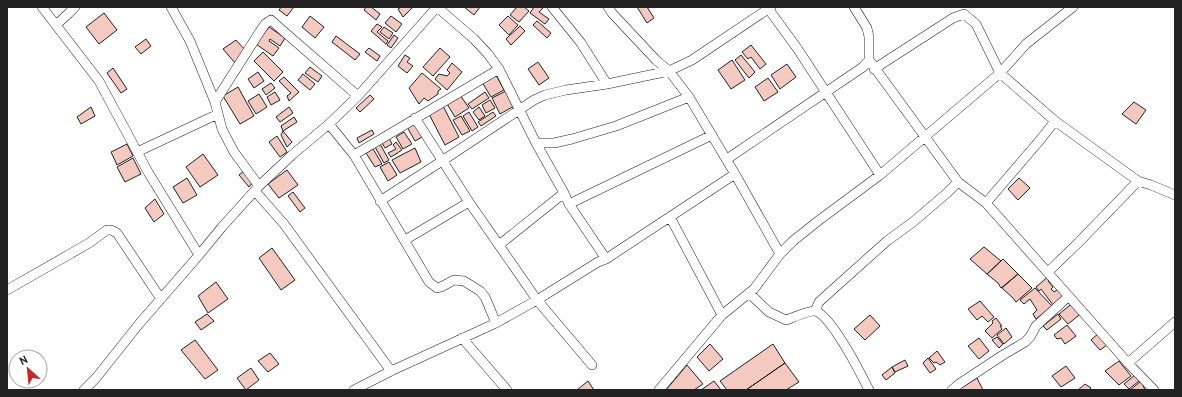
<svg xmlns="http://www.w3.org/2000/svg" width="1182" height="397" font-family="'PT Sans',sans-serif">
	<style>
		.building { fill: #f3c9c0; stroke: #222 }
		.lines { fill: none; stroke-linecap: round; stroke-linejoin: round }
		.minor-casing { stroke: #222; stroke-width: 10 }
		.minor { stroke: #fff; stroke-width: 9 }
	</style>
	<rect width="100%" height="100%" fill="#fff"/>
	<path class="building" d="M281,7H294L287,16L279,10Z
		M366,7H371L380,14L376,20L364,10Z
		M401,7H413L403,17L398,9Z
		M464,7H480L474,15Z
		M517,7H524L529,11L519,22L510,15Z
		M534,7H544L539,12L549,19L545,24L530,13Z
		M637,7H647L654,18L647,23Z
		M104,13L117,30L99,44L86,27Z
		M310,16L324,27L315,38L302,27Z
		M391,16L402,24L396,32L385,23Z
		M508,16L518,25L509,35L499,25Z
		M537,21L551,33L547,38L533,25Z
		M377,24L382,27L377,32L388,41L386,44L371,31Z
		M520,26L525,31L511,45L506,39Z
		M269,27L285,38L280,46L270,39L269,41L279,48L273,56L256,44Z
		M384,27L393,33L389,39L380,32Z
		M394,35L398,38L391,48L387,45Z
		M336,36L360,54L355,60L332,42Z
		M146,39L151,46L141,54L135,47Z
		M236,40L246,51L236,64L223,49Z
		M751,45L766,64L760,69L751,57L748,59L742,52Z
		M369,48L380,56L377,61L365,52Z
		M440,48L450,57L433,76L423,67Z
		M263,52L283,72L274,81L254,61Z
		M405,55L410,58L407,62L413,66L407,73L398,66Z
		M741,55L755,72L749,78L735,60Z
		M732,60L745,80L731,89L718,70Z
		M538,62L549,78L539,85L528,69Z
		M452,63L462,72L447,90L435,79L439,74L447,76L450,73L447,70Z
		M787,64L796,77L780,89L771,75Z
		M310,67L322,76L318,82L305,73Z
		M113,68L127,89L121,93L107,73Z
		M258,72L264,81L254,88L248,79Z
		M422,73L441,89L438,91V94L428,101L424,98L419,104L409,88Z
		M303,74L315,84L310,90L298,80Z
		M496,75L504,90L491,97L482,82Z
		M284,77L299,92L289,101L287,96L291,93L279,81Z
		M768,78L778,92L764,101L755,87Z
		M271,83L275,88L266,95L262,89Z
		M238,87L254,116L240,124L223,96Z
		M506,91L514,106L500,114L492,98Z
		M275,92L280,100L271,105L267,97Z
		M485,92L489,98L472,109L468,104Z
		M259,94L267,107L256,114L248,101Z
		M370,95L374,99L360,112L356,108Z
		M460,95L469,108L455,117L447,104Z
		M490,100L495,108L486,113L482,105Z
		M1134,102L1146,110L1136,124L1122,114Z
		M443,106L459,137L445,145L429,114Z
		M91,107L95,116L81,124L77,117Z
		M289,107L293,113L280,122L276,117Z
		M479,107L485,116L479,120L473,112Z
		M469,112L478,127L472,131L463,116Z
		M493,112L496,116L481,126L478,122Z
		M461,116L470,131L462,135L453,120Z
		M294,117L297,122L283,131L281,126Z
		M415,122L424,136L415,141L407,127Z
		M372,130L374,134L359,143L357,138Z
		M283,131L292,142L287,147L281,135Z
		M404,132L412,144L403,149L396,137Z
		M277,136L287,152L280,157L269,142Z
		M389,138L392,144L385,148L382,143Z
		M396,142L402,150L391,157L388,153L396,149L393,145Z
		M127,144L133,156L117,165L111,152Z
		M380,144L389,160L384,163L375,147Z
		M415,148L421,162L400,173L392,160Z
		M373,149L382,164L375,167L366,153Z
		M203,154L218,175L200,187L186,167Z
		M133,158L141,174L125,182L117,167Z
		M389,162L397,175L388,181L380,167Z
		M287,170L298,185L279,198L268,184Z
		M244,171L253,182L249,187L239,175Z
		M187,178L197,195L183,203L173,187Z
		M1019,178L1030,188L1018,200L1008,189Z
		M293,192L305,208L300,212L288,196Z
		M155,199L164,214L154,222L145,208Z
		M984,247L1001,261L987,274L970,259Z
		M272,248L295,280L281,290L259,258Z
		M1003,259L1018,274L1001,288L998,283L987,274Z
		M1018,274L1032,288L1016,302L1013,298L1002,288Z
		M1050,275L1052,278L1048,281L1053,287L1051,289L1054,292L1058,289L1064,296L1053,305L1041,289L1039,291L1036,287Z
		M216,282L228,299L208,313L198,296Z
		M1035,288L1052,306L1036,319L1033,314L1037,310L1030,299L1024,304L1020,300Z
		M980,301L994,317L988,322L982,316L977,320L968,309Z
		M1074,302L1083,312L1068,324L1059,314Z
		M207,314L214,321L201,330L195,322Z
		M1058,314L1061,319L1047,330L1043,326Z
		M870,315L880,326L865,340L854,329Z
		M996,318L1002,326H1000L1002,329L992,338L985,331L993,323L992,321Z
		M1067,325L1076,336L1065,344L1061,338L1057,339L1054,335Z
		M1006,328L1012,337L1004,344L997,335Z
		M1100,332L1110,343L1100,350L1091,340Z
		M997,337L1003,344L999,348L992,340Z
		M979,338L989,351L979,359L968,346Z
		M195,340L218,370L205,379L181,350Z
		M710,344L723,359L709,371L697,357Z
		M773,344L785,363L746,390H727L720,381Z
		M937,351L945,362L940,365L936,362L934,363L929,358Z
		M270,353L279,364L268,372L258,361Z
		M928,358L936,369L930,373L923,363Z
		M905,360L908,366L895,372L892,367Z
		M1119,361L1131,376L1119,385L1105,371Z
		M785,363L799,382L786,390H746Z
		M687,365L703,384L694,390H666Z
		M1066,366L1075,378L1061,387L1052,376Z
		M892,367L895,373L886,380L882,375Z
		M251,368L259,380L246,390L237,378Z
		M1135,375L1139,381L1129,389L1124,384Z
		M977,378L983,390H958Z
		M588,381L594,390H577Z
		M714,381L721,390H701Z
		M1140,382L1142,383L1145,390H1130Z
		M1085,384L1091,388L1089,390H1078Z"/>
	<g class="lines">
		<g class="minor-casing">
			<path id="minor" d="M42,7L99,81L148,172L199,255
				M171,7L190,41L215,102L222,129L234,152L259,186
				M437,7L474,39L488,54L499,69L536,143L564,193L569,204L606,259
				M552,7L581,43L607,84
				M608,7L612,13L656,60L669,71L689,97L735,174L780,254
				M767,7L797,48L880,175
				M854,7L867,28L869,37V60L958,182L986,203L1128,363L1154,390
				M56,25L69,13L75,7
				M874,69L953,18L964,14L976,24L1000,73L1055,121L1138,181L1151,185L1175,195
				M215,102L259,33L265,24L271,20L281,29L358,96
				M415,118L469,202L537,300L592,365
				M329,124L354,155L429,282L437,288L441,287L454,280L464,281L480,291L485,297L496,323
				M536,143H554L572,139L616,126L689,97
				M137,152L218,114
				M354,155L499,69
				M727,159L863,67L869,60
				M255,191L284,224L391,371
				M380,201L442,161L534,100L545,95L566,90L607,84L669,71L692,60L771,7
				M986,203L1040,140L1055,121
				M569,204L712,135
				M670,217L722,315
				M405,240L469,202
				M499,245L564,193
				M1048,272L1079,242L1138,181
				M7,290L70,254L89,243L107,230H111L117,233L161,299
				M749,293L769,312L786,320C792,318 810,310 815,311C831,315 861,374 869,390
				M815,311L819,302L830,292L887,241L913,222L947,193L958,182
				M462,338L507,390
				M1128,363L1175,322
				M84,390L96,378L139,324L199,255L222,227L259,186L292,155L329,124L358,96L437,7
				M354,390L391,371L496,323L537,300L598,262L606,259L735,174
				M659,390L722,315L754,289L780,254L793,241L818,221L880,175L1000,73L1026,44L1073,7
				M952,390L959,384L1003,355L1025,342L1030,337L1036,326L1069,296"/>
		</g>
		<use href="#minor" class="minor"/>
	</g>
	<rect width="1182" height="397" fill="none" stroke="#222222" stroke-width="16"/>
	<g transform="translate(28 369) rotate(333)"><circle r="19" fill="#ffffff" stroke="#a7a7a7"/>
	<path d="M0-3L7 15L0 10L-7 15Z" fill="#c62828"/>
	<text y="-6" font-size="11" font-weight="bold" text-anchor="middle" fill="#222222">N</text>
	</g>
</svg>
